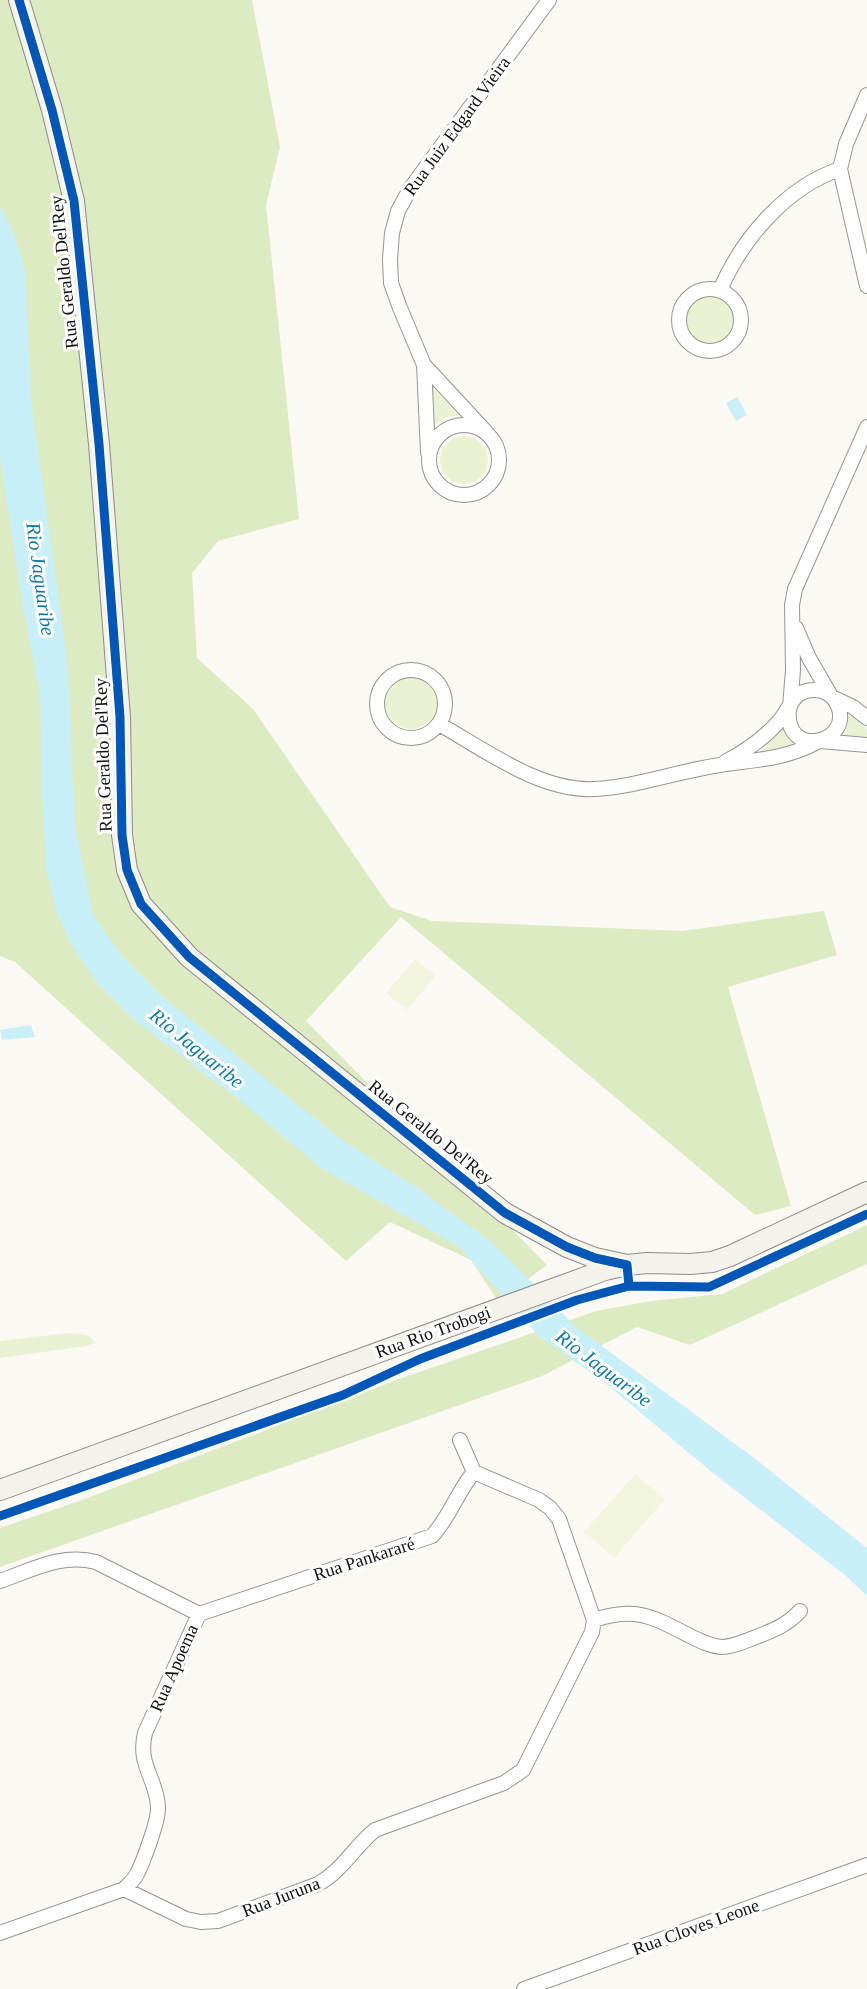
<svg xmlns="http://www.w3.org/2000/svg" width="867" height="1989" font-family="Georgia,serif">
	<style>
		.green { fill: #eaf2d3 }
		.forest { fill: #dcebc1 }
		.pitch { fill: #f3f6de }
		.water { fill: #c9eff8 }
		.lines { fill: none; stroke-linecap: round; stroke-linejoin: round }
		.street-casing { stroke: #969593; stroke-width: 16 }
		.secondary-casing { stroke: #8d8c8a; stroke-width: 22 }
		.street { stroke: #fffefe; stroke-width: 14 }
		.secondary { stroke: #f5f2eb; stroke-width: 20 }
		.cycleway-casing { stroke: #fff; stroke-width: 13 }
		.cycleway { stroke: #0057b8; stroke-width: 9 }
		.labels { text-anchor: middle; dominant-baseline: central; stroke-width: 6; stroke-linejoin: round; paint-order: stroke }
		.street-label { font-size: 18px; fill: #101010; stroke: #fff }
		.water-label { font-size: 20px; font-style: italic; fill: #0e7aa4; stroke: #fff }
	</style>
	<rect width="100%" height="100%" fill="#fcf9f5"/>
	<path class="green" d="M686 320a24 24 0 1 1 48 0a24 24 0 1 1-48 0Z
		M433,388L459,416C449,416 442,418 435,425Z
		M440 460a24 24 0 1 1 48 0a24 24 0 1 1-48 0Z
		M385 703a26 26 0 1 1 52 0a26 26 0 1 1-52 0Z
		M849,714L867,729V738L841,737L846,731Z
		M784,726L786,735L800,745L756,755L775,738Z
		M68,1333L87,1335L94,1341L92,1344L87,1346L0,1358V1341Z"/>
	<path class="forest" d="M0,0H252L280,147L266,205L299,519L218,541L192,573L197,658L253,709L390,907L432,921L683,931L824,911L837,955L728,987L791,1206L755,1215L401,917L306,1021L547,1265L498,1301L471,1260L390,1222L346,1261L15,962L0,956Z
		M867,1225V1264L690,1345L637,1327L542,1376L0,1567V1528L82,1500L402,1378L596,1311L651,1301L722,1294Z"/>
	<path class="pitch" d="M415,959L436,975L407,1010L386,993Z
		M635,1474L665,1499L614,1558L584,1532Z"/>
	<path class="water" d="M0,206L14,234L25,270L31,398L68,667L75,827L93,915L121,955L163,997L342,1140L413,1185L493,1243L576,1327L753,1457L867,1548V1596L845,1575L713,1473L604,1382L540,1337L458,1246L321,1168L242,1102L133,1019L97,983L71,944L57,913L46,868L42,789L40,694L22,602L0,457Z
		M737,397L747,415L736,421L726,403Z
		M31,1025L35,1037L2,1040L0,1030Z"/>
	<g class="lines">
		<g class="street-casing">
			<path id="street" d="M867,95L846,144L840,169L867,286
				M679 320a31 31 0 1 1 62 0a31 31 0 1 1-62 0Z
				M720,290C742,239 786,187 840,169
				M424,365L428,453
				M429 460a35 35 0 1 1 70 0a35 35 0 1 1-70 0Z
				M486,432L424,365L400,308L391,283L390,259L392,233L398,211L410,189L549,0
				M796,628L809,658L831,696
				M377 704a34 34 0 1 1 68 0a34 34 0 1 1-68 0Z
				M832,697L853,707L867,718
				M790,707L793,670L792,605L795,589L867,427
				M439,724C484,749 540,792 594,789C636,787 678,771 720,765C754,760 787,759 817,742
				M820,741L867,745
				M725,762C746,751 764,739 780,720C787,712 791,700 799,694C806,690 814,689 822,691C829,693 835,699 838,706C853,744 784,759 789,710
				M460,1440L474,1472
				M0,1581C32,1570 61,1553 96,1562L199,1614L145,1733C137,1765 157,1779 158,1807C159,1820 143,1862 137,1874C134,1880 129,1884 124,1889
				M594,1620C636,1606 653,1617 690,1636C700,1641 710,1646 721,1647C734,1647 745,1641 756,1637C774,1630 787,1625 800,1611
				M0,1933L124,1889L186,1919L201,1922L218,1921L318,1884C342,1871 354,1847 375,1830L504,1783L523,1770L592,1632L594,1620L559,1519L550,1508L539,1500L474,1472C457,1492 450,1517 432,1536L199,1614
				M524,1989L867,1865"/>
		</g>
		<g class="secondary-casing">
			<path id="secondary" d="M19,0L52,110L74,201L99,444L120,717L122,835L127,870L141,904L189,957L505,1213L567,1247L595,1258L627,1265
				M0,1490L605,1270L627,1265L647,1263L690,1264L712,1262L730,1256L867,1192"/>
		</g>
		<use href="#street" class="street"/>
		<use href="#secondary" class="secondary"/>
		<g class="cycleway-casing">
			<path id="cycleway" d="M19,0L52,110L74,201L99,444L120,717L122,835L127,870L141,904L189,957L505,1213L567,1247L595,1258L627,1265L629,1286
				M0,1516L343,1395L420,1359L577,1300L629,1286L709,1287L867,1214"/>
		</g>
		<use href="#cycleway" class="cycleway"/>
	</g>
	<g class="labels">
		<g class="street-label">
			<text transform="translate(457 126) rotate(-54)">Rua Juiz Edgard Vieira</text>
			<text transform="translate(64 272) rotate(-96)">Rua Geraldo Del'Rey</text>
			<text transform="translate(103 755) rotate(-92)">Rua Geraldo Del'Rey</text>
			<text transform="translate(431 1132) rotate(39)">Rua Geraldo Del'Rey</text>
			<text transform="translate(433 1332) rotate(-20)">Rua Rio Trobogi</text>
			<text transform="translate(364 1559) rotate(-18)">Rua Pankararé</text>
			<text transform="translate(174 1668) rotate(-66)">Rua Apoema</text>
			<text transform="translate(281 1897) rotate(-21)">Rua Juruna</text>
			<text transform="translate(696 1927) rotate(-20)">Rua Cloves Leone</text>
		</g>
		<g class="water-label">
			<text transform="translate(41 579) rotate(82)">Rio Jaguaribe</text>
			<text transform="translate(197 1048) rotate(39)">Rio Jaguaribe</text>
			<text transform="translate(604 1368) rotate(37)">Rio Jaguaribe</text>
		</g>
	</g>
</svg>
